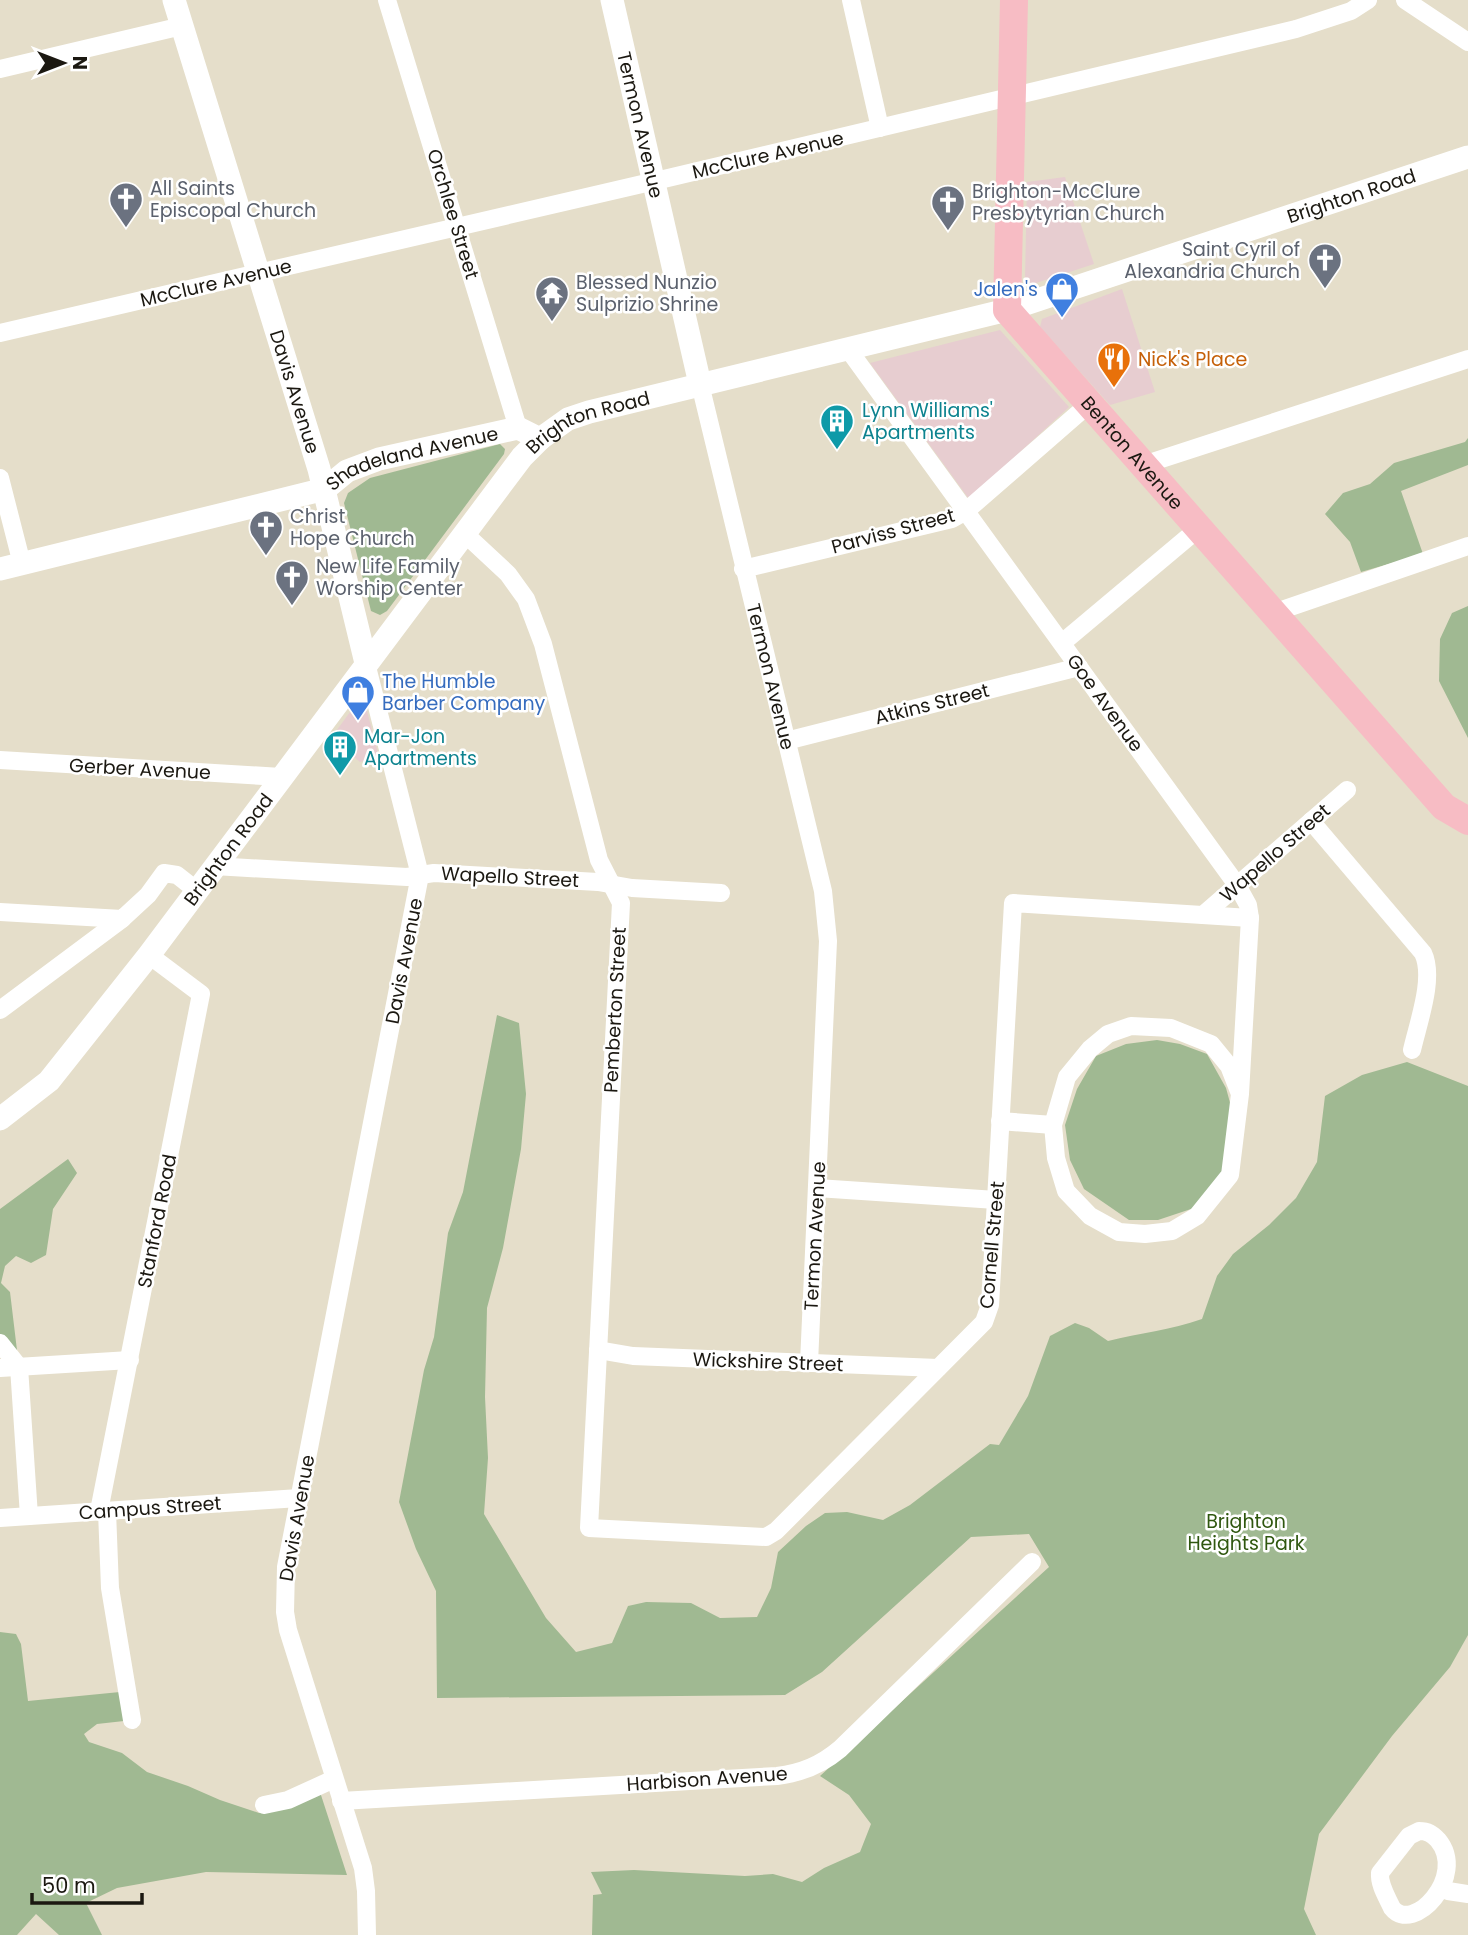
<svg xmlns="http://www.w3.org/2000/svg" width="1468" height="1935" font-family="Poppins,sans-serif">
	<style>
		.commercial { fill: #e7cdd0 }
		.green { fill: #a0b992 }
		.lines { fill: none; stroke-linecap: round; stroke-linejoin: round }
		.minor { stroke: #fff; stroke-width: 18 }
		.tertiary { stroke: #fff; stroke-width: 23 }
		.primary { stroke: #f7bcc4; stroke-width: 28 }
		.labels { text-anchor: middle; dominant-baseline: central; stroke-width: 5; stroke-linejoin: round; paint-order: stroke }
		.street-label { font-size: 19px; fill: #1b1811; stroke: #fff }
		.worship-label { font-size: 19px; fill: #5b616d; stroke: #fff; text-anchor: start }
		.shop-label { font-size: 19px; fill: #366cbe; stroke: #fff; text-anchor: end }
		.food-label { font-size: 19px; fill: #c56008; stroke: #fff; text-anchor: start }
		.culture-label { font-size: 19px; fill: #0d838f; stroke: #fff; text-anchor: start }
		.park-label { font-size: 19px; fill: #2f570f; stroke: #fff }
	</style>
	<rect width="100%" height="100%" fill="#e5deca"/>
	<path class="commercial" d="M1065,177L1094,264L1033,284H1028L1025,278L1027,182Z
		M1122,289L1155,392L1110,405L1040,327L1042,319Z
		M1000,330L1069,407L969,499L870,363Z
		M363,707L367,711L379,757L360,762L331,738L353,708Z"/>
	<path class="green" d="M1468,438V465L1401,491L1423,554L1361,572L1350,542L1325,514L1343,493L1370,484L1394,463L1465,442Z
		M500,444L505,449L504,454L387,611L380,615L371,611L344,503L348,493L370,478Z
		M1468,606V738L1439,681L1440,639L1452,613Z
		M497,1015L519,1023L526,1094L521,1149L503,1248L487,1308L485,1397L488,1458L484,1514L546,1618L576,1652L612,1643L628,1606L646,1602L691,1603L720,1618L757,1617L771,1588L778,1552L806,1526L825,1513L847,1512L883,1520L910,1505L990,1444L999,1445L1028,1396L1050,1336L1075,1323L1089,1328L1108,1341C1139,1333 1171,1330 1202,1319L1217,1276L1233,1254L1269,1225L1296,1198L1317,1162L1325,1096L1362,1075L1407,1062L1468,1086V1635L1450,1667L1392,1736L1319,1834L1304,1909L1316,1935H592L593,1895L602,1894L591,1872L634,1870L745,1876L773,1874L802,1882L824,1868L860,1852L871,1824L849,1795L820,1776L1049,1567L1029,1534L971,1537L822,1672L785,1695L437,1698L436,1591L416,1549L399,1502L424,1370L434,1337L448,1233L463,1192Z
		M1157,1040L1180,1044L1207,1054L1226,1088L1232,1110L1222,1173L1194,1208L1158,1220H1129L1084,1189L1070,1160L1065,1125L1077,1089L1096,1056L1126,1044Z
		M68,1159L77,1173L53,1209L46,1255L31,1263L16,1256L5,1266L1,1283L10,1292L19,1367L0,1343V1209Z
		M0,1632L16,1634L21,1644L28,1701L120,1692L124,1721L97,1724L84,1734L89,1742L122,1753L147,1772L188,1786L220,1800L259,1813L296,1804L320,1792L347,1875L206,1872L117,1888L86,1903L102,1935H59L36,1914L17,1935H0Z"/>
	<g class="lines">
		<g class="minor">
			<path d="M387,0L518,428"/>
			<path d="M851,0L880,128"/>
			<path d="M1405,0L1468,42"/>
			<path d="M0,69L182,26"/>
			<path d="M0,333L668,178L1296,29L1351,11L1368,0"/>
			<path d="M848,349L1237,885L1248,905L1250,918L1240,1094L1230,1175L1197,1216L1172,1231L1145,1234L1119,1232L1090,1216L1066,1191L1056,1158L1053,1125L1067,1077L1090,1049L1108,1034L1131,1026L1171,1028L1211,1044L1229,1066L1240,1094"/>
			<path id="s1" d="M700,384L823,891L828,941L809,1363"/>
			<path d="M1143,465L1468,359"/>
			<path d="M0,478L22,564"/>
			<path d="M464,533L508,574L526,599L543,644L599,860L621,903L589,1528L766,1537L776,1531L984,1322L990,1305L1013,903L1250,918"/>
			<path d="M743,569L952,519L966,511L1089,404"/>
			<path d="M1273,613L1468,546"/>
			<path d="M1062,643L1199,528"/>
			<path d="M366,663L420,875L286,1567L285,1612L288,1630L363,1868L366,1891L367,1935"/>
			<path d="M786,741L1079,667"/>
			<path d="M0,760L281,777"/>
			<path d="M1311,821L1423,953C1435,978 1418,1023 1412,1050"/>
			<path d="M214,866L407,877L434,873L598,882L632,888L721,893"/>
			<path d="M0,912L122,919L148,895L164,873L177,875L196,890"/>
			<path d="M1203,915L1347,790"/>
			<path d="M0,1010L122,919"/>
			<path d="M1000,1121L1053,1125"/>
			<path d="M817,1188L996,1200"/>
			<path d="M0,1343L19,1367L29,1516"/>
			<path d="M598,1350L633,1356L938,1368"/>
			<path d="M0,1368L130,1360"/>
			<path d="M99,1511L201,994L149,955"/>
			<path d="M107,1511L110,1588L132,1720"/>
			<path d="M0,1518L299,1498"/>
			<path d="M341,1801L777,1776C802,1773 821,1765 840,1749L1032,1562"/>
			<path d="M264,1805L288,1800L334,1779"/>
			<path d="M1419,1831C1428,1831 1432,1834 1438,1840C1468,1876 1413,1935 1392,1908C1387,1897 1379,1885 1380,1873L1409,1836Z"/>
			<path d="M1448,1891L1468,1894"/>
		</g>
		<g class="tertiary">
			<path id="s2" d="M174,0L319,469L366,663"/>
			<path id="s3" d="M612,0L700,384"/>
			<path id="s4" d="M0,569L325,489L347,471L379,459L518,428L540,439"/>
			<path id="s5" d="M0,1119L49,1081L149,955L522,457L540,439L568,419L589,412L1007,310L1468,157"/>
		</g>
		<path class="primary" id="s6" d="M1014,0L1007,310L1444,807L1468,821"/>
	</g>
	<defs>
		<g id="church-pin" transform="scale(1.75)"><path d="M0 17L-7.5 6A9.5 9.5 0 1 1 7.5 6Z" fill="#6b7280" stroke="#fff"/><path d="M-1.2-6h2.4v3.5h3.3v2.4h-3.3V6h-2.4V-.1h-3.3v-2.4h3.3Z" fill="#fff"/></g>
		<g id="shop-pin" transform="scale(1.75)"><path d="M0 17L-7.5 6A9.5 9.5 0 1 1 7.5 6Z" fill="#3f7fe0" stroke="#fff"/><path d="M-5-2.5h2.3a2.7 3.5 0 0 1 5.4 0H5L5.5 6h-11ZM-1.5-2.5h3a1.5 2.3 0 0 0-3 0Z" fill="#fff"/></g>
		<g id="temple-pin" transform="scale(1.75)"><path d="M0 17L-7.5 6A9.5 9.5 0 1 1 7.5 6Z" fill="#6b7280" stroke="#fff"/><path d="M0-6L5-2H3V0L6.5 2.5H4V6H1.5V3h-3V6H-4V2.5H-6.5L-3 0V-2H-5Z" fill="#fff"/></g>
		<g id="restaurant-pin" transform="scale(1.75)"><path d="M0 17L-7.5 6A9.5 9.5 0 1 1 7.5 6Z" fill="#e8710a" stroke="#fff"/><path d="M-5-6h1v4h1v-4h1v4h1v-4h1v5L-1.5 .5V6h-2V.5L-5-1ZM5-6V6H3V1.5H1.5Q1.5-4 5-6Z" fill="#fff"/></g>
		<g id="building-pin" transform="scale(1.75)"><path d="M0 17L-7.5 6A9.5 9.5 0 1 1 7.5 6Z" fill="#0f9aa8" stroke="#fff"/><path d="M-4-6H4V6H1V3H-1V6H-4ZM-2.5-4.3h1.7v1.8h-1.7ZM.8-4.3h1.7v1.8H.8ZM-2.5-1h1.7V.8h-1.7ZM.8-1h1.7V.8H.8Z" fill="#fff"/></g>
	</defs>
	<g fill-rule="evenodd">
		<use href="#church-pin" x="126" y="199"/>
		<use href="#church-pin" x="948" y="202"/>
		<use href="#church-pin" x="1325" y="260"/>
		<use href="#shop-pin" x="1062" y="289"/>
		<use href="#temple-pin" x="552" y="293"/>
		<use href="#restaurant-pin" x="1114" y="359"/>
		<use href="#building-pin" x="837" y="421"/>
		<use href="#church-pin" x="266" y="527"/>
		<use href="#church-pin" x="292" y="577"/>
		<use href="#shop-pin" x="358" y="692"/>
		<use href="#building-pin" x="340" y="747"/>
	</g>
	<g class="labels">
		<g class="street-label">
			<text stroke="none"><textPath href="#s3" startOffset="128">Termon Avenue</textPath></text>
			<text transform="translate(768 155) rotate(-13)">McClure Avenue</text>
			<text stroke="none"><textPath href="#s5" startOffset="1720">Brighton Road</textPath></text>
			<text transform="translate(453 214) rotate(73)">Orchlee Street</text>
			<text transform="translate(216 283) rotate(-13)">McClure Avenue</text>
			<text stroke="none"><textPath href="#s2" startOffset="410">Davis Avenue</textPath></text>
			<text stroke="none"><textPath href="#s5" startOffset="922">Brighton Road</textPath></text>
			<text stroke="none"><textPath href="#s6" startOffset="500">Benton Avenue</textPath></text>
			<text stroke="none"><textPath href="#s4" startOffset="429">Shadeland Avenue</textPath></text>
			<text transform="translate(893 531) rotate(-15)">Parviss Street</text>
			<text stroke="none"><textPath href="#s1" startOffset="301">Termon Avenue</textPath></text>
			<text transform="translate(1105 703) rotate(54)">Goe Avenue</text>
			<text transform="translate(932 704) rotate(-14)">Atkins Street</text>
			<text transform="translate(140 769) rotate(3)">Gerber Avenue</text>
			<text stroke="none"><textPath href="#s5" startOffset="355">Brighton Road</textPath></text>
			<text transform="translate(1275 853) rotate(-41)">Wapello Street</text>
			<text transform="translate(510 877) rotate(3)">Wapello Street</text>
			<text transform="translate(404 961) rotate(-79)">Davis Avenue</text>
			<text transform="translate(615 1010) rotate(-87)">Pemberton Street</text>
			<text transform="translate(157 1221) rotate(-79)">Stanford Road</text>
			<text transform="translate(815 1236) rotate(-87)">Termon Avenue</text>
			<text transform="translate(992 1245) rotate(-85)">Cornell Street</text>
			<text transform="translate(768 1362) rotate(2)">Wickshire Street</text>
			<text transform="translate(150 1508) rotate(-4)">Campus Street</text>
			<text transform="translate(297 1518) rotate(-80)">Davis Avenue</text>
			<text transform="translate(707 1779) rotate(-4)">Harbison Avenue</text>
		</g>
		<g class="worship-label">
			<text x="150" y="188">All Saints<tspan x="150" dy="22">Episcopal Church</tspan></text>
			<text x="972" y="191">Brighton-McClure<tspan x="972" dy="22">Presbytyrian Church</tspan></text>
			<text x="1300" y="249" text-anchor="end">Saint Cyril of<tspan x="1300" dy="22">Alexandria Church</tspan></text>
			<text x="576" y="282">Blessed Nunzio<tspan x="576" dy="22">Sulprizio Shrine</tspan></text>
			<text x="290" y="516">Christ<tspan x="290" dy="22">Hope Church</tspan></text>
			<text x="316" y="566">New Life Family<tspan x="316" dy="22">Worship Center</tspan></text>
		</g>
		<g class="shop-label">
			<text x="1038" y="289">Jalen's</text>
			<text x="382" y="681" text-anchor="start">The Humble<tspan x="382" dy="22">Barber Company</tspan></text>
		</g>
		<g class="food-label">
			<text x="1138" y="359">Nick's Place</text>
		</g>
		<g class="culture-label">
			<text x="862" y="410">Lynn Williams'<tspan x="862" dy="22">Apartments</tspan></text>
			<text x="364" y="736">Mar-Jon<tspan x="364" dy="22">Apartments</tspan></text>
		</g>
		<g class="park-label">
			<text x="1246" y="1521">Brighton<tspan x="1246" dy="22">Heights Park</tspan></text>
		</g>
	</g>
	<g transform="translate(63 63) rotate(90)" stroke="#ffffff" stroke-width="5" paint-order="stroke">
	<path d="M0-5L12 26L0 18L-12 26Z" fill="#1b1811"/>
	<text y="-10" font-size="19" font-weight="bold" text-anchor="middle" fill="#1b1811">N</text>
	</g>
	<path d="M32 1893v10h110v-10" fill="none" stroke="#1b1811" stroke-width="3.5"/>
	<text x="42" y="1893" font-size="21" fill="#1b1811" stroke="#ffffff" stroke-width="5" paint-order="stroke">50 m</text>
</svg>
